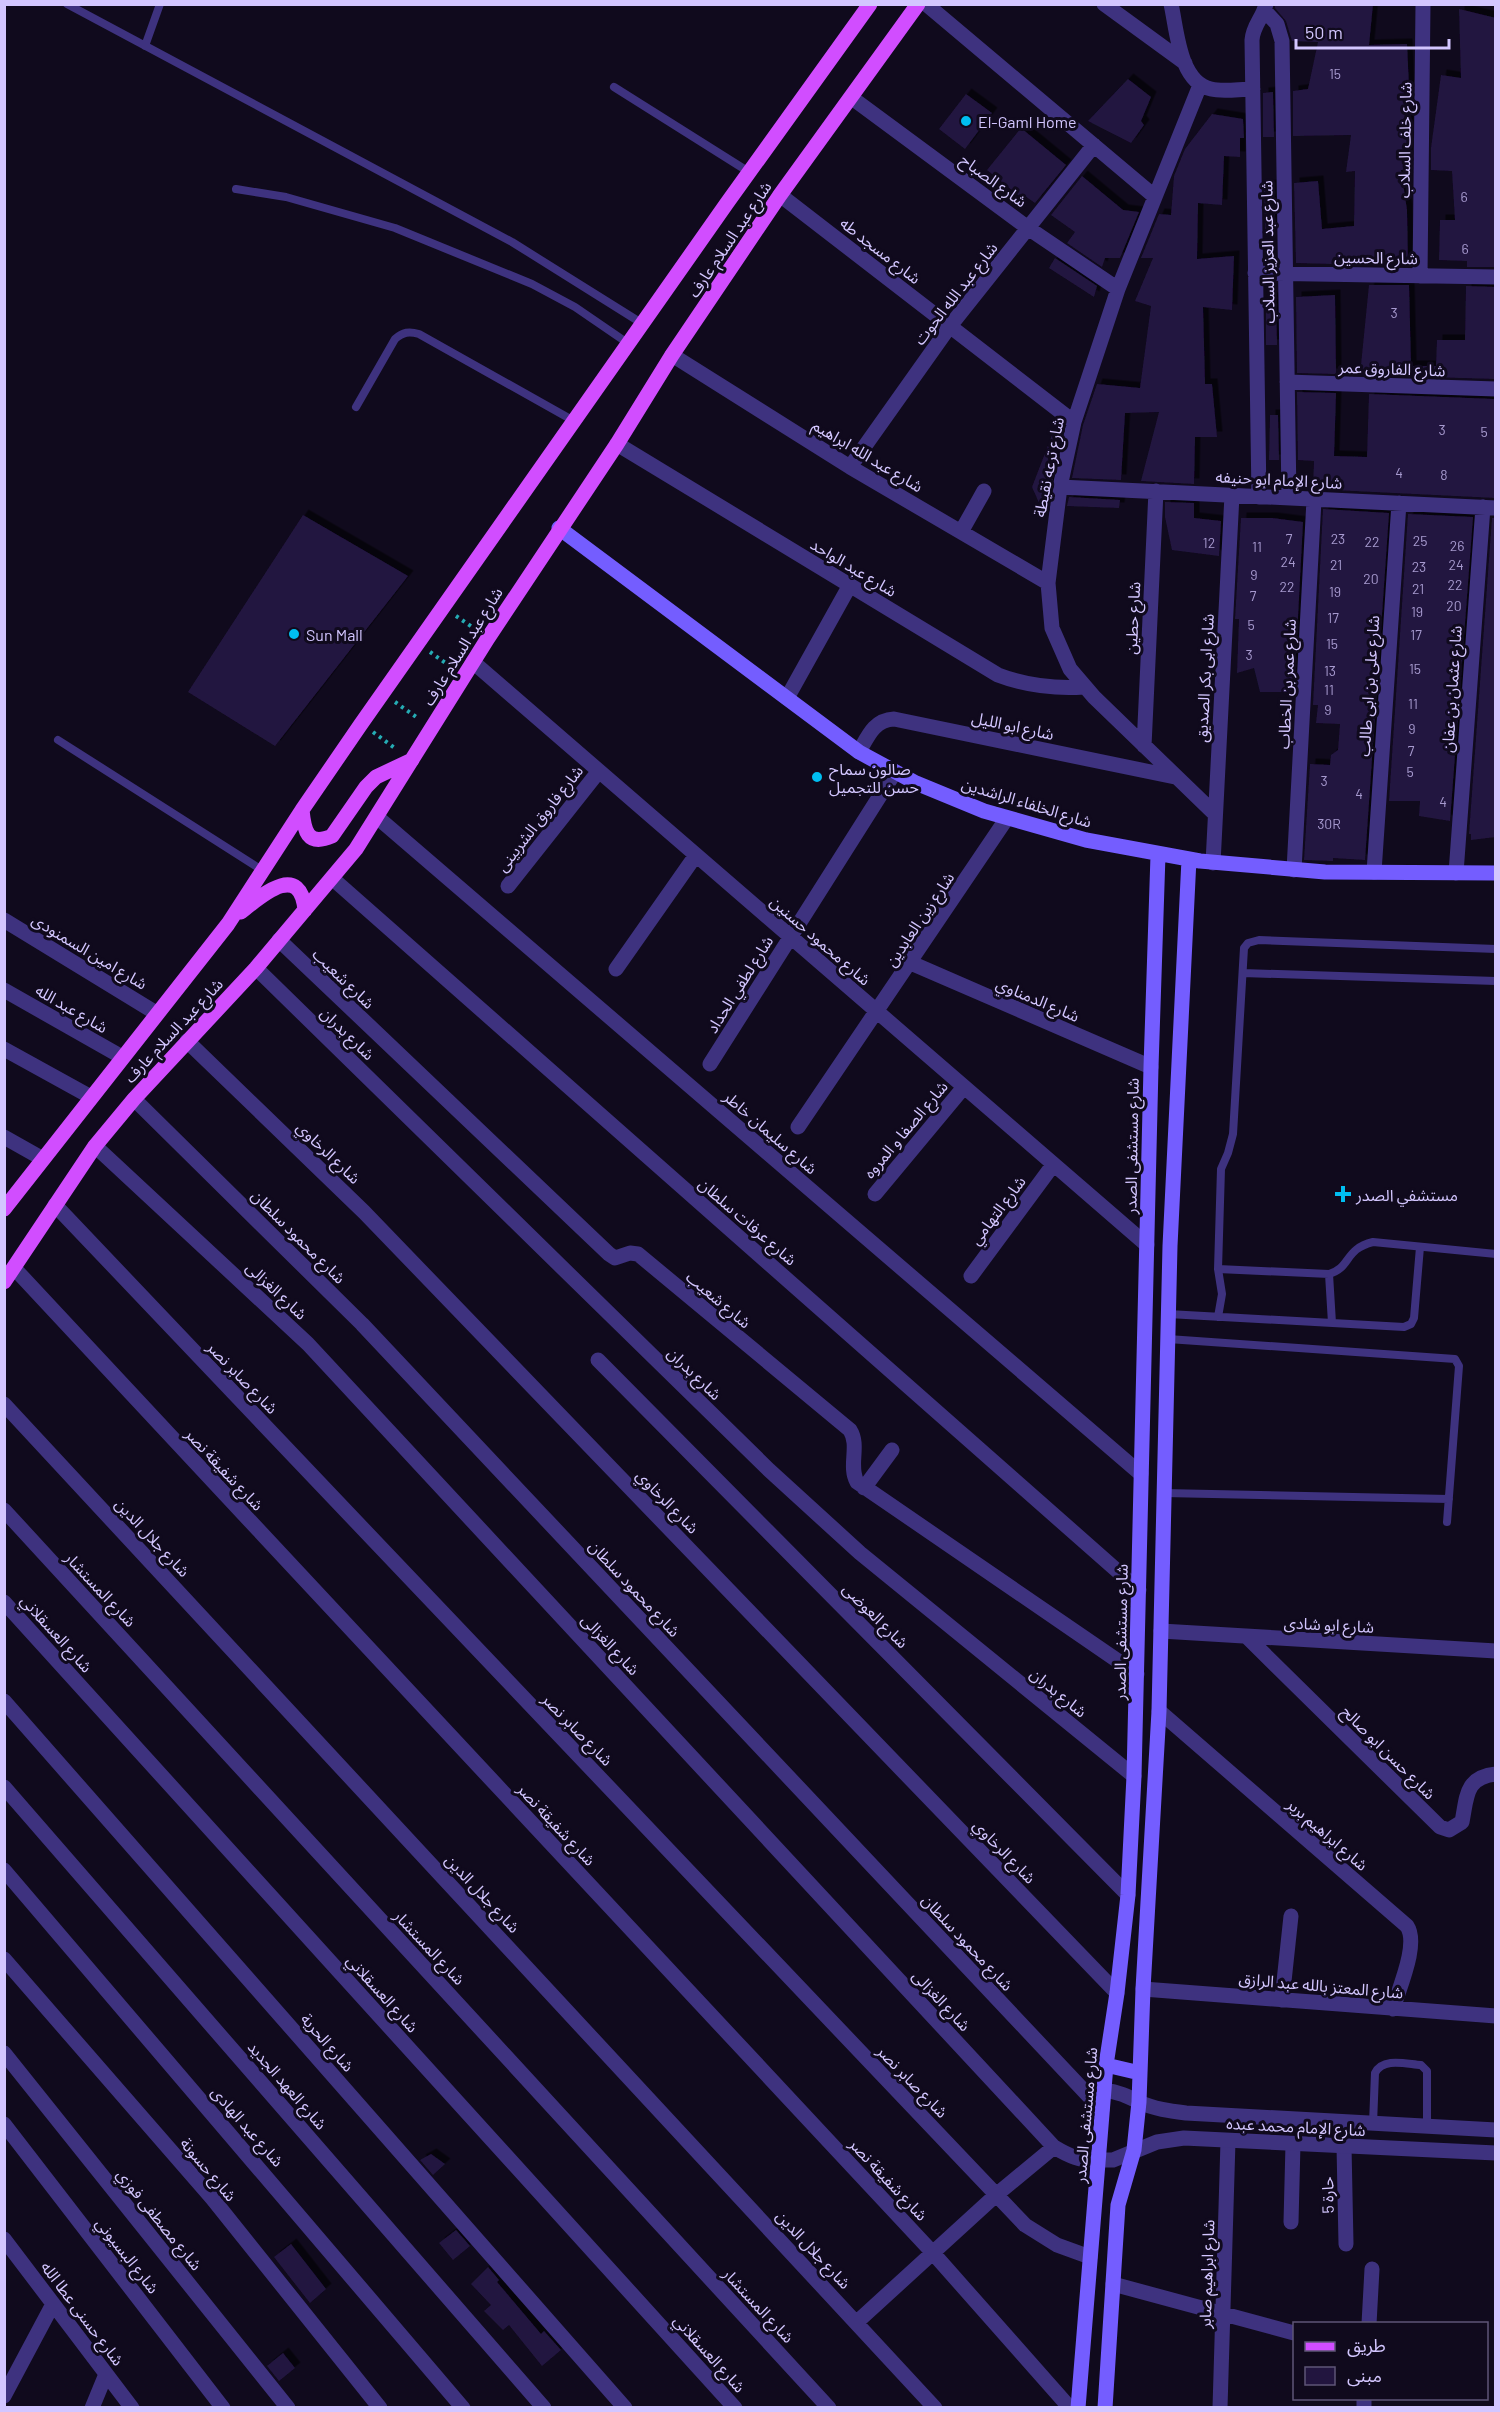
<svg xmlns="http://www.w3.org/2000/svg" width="1500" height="2412" font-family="Barlow,'Noto Sans Arabic',sans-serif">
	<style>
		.building { fill: #22153f; filter: url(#shadow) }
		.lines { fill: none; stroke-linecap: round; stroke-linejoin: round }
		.path { stroke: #25acb4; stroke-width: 4; stroke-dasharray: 3 4.5; stroke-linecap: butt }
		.service { stroke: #3e327f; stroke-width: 8 }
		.minor { stroke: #3e327f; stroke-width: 15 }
		.tertiary { stroke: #3e327f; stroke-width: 15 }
		.secondary { stroke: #745dff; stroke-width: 15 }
		.primary { stroke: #d14dff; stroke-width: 15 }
		.poi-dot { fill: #00bef1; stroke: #100a1d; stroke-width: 2 }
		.labels { text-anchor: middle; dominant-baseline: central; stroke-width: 6; stroke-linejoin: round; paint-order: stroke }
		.number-label { font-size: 14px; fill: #a79acf }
		.poi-label { font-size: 16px; fill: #d3c6ff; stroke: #100a1d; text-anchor: start }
		.street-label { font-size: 16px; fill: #d3c6ff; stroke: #100a1d }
	</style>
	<defs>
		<filter id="shadow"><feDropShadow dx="5.5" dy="-5.5" stdDeviation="0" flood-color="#0009"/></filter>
	</defs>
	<rect width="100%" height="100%" fill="#100a1d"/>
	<path class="building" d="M1275,4H1373L1369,45L1407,44L1409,87L1407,170H1401L1407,210L1408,266L1296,263L1294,183L1318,181L1322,229L1354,226L1355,171L1346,172L1351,135L1293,136V91L1308,89L1318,42L1292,41L1286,21L1275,8Z
		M1459,9L1496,18V267H1467V261L1439,260L1440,220H1455L1452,171L1431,170V148L1441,75L1461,78Z
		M1128,79L1151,97L1141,121L1144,125L1131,143L1088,121Z
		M1273,92L1274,137H1263V93Z
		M966,94L992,113L965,149L939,129Z
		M1212,114L1243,119L1244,138H1240V157L1224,156L1222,205L1198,203L1197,259L1234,256L1232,310L1203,307L1205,384H1212L1217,437H1195L1194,484L1141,481L1159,412L1125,413L1121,480L1072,478L1083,425L1097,384L1140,388L1151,306L1135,301L1153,258H1141L1159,214L1171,215L1174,176L1185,149Z
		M1021,128L1066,165L1035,203L1025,196L1023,199L987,170Z
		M1082,176L1123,210L1139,212L1120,258H1105L1102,267L1067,243L1075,232L1051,215Z
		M1274,185L1275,228L1265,229L1264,186Z
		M1055,258L1097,286L1094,297L1049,268Z
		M1369,285H1409L1411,366H1436L1437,340H1465L1466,286L1496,287V379L1360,375Z
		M1335,295L1336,374L1297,373L1296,297Z
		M1266,298H1276L1277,345H1266Z
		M1297,392L1336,393L1334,456L1367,457L1369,394L1494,399L1496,498L1313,489L1314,461L1298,460Z
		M1270,415H1278L1279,460H1269Z
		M1057,422L1063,426L1048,505H1040L1032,487Z
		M1069,497L1120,500L1119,508L1067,506Z
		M1165,502L1194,503V518L1221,521L1219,556L1172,550L1165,517Z
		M1323,509L1389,513L1365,860L1333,858V861L1304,860L1310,764L1330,765L1331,755L1338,750L1340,724L1316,723L1318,705H1313Z
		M1408,514L1473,517L1450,821L1419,816L1420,801H1389Z
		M303,515L408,576L275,746L188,692Z
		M1241,518H1272L1303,522L1294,692H1260L1254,668L1237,673L1239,619H1235Z
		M1492,518H1496V837L1471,840V834H1469Z
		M431,2154L445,2164L433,2175L420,2160Z
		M456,2230L470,2246L453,2260L439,2243Z
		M291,2244L326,2289L310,2303L274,2257Z
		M488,2267L499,2280L497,2282L541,2334L544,2331L561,2350L542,2366L509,2325L503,2330L484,2311L491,2305L471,2284Z
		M283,2353L295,2368L279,2381L267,2366Z"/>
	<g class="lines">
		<path class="path" d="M456,616L475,629
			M430,652L451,667
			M395,702L419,719
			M373,732L396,749"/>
		<path class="service" d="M67,4L512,242L643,324
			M145,46L160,4
			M614,87L749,172
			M236,189L286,197L395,228L532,284L575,307L629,344
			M356,407L395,339C403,332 409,331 419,334L574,421
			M58,740L262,870
			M1243,973L1496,981
			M1218,1269L1329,1274C1351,1268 1344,1249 1373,1242L1496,1254
			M1329,1274L1332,1323
			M1168,1314L1404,1327L1411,1324L1414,1318L1420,1247
			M1218,1317L1222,1294L1218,1269L1221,1169L1228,1153L1233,1134L1244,948L1248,943L1259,940L1496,949
			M1168,1339L1455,1359L1459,1366L1447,1522
			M1164,1493L1449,1499
			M1373,2124L1375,2073C1383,2057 1406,2064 1421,2065L1427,2071V2127"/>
		<path class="minor" d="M926,4L1154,196
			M1104,4L1185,63
			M1171,4C1177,30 1179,82 1211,89C1223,92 1239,89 1253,89
			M1265,11L1277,24L1282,41L1289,498
			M1200,85L1118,289L1074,422L1060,487L1048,583L1052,628L1070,669L1094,697L1215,814
			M852,98L1028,228L1118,289
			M780,195L1074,422
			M1255,273L1496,277
			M1420,276L1423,4
			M672,355L850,467L1048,583
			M1287,382L1496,389
			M617,444L998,675C1027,686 1053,689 1084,687
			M850,467L950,326L1094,145
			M1060,487L1496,508
			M1259,497L1252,40C1253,25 1263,18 1266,4
			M961,532L984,491
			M473,662L1147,1245
			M787,698L850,585
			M1144,746L1156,491
			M859,752C868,736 874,720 894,719L1175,777
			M377,817L1141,1474
			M1213,863L1232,495
			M1294,870L1314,500
			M1374,872L1399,503
			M1456,873L1483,507
			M333,879L1139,1590
			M508,886L599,771
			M4,920L156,1013
			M279,940L609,1254L615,1258L630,1253L638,1254L850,1430C860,1446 848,1466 857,1482L1137,1674
			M911,963L1151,1067
			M256,968L769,1470L860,1553L1134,1776
			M616,969L696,855
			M4,990L122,1057
			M187,1041L364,1212L1117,1993
			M4,1049L91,1097
			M710,1064L895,772
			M134,1099L362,1324L1102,2110
			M798,1127L1007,818
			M4,1137L43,1159
			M95,1146L308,1344L1054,2147C1069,2156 1080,2161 1098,2160
			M875,1194L964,1087
			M55,1205L1025,2225L1057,2245L1090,2257
			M14,1268L933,2253L1070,2408
			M971,1276L1053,1165
			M598,1360L1128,1895
			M4,1404L935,2408
			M864,1488L892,1450
			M4,1510L829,2408
			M4,1602L735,2408
			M1161,1631L1496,1651
			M1248,1638L1440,1827L1449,1830L1462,1822C1467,1797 1465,1777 1496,1774
			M4,1701L625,2408
			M1159,1711L1407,1926C1419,1944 1399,1988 1393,2009
			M4,1787L544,2408
			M4,1870L463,2408
			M4,1959L212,2198L380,2408
			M1143,1989L1496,2016
			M1282,2000L1291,1916
			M4,2053L288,2408
			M4,2124L223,2408
			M1344,2146L1346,2244
			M1291,2222L1293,2144
			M4,2239L132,2408
			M1113,2284L1294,2333
			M857,2322L996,2195L1054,2147
			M1369,2324L1372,2269
			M4,2396L53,2304
			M92,2408L106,2374
			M1220,2408L1228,2141
			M1364,2408V2398"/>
		<path class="tertiary" d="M1104,2090C1119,2092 1127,2096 1139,2102C1154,2109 1170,2111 1186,2113L1496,2130
			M1098,2160H1113L1157,2142L1184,2138L1496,2153"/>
		<path class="secondary" d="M559,528L859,752L916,783L984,811L1086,840L1200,861L1325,872L1496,873
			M1106,2065L1140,2073
			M1078,2408L1106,2065L1117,1993L1128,1895L1134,1776L1151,1067L1158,855
			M1105,2408L1118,2205L1134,2150L1139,2102L1143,1989L1159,1711L1170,1246L1189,859"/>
		<path class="primary" d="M302,810C304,830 307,847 332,836L366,787L376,777L412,760
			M241,912C261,896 300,861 305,910
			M4,1209L228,924L302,810L361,724L727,203L870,4
			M4,1282L95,1146L134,1099L256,968L356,849L488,638L617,444L672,355L780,195L918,4"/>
	</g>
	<g class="poi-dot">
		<circle cx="966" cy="121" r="6"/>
		<circle cx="294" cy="634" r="6"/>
		<circle cx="817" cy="777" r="6"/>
		<path d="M1340 1185h6v6h6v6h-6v6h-6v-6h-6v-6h6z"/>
	</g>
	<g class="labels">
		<g class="number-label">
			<text x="1335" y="73">15</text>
			<text x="1464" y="196">6</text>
			<text x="1465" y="248">6</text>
			<text x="1394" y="312">3</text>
			<text x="1442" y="429">3</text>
			<text x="1484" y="431">5</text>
			<text x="1399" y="472">4</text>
			<text x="1444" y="474">8</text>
			<text x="1289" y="538">7</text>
			<text x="1338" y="538">23</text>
			<text x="1420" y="540">25</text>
			<text x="1372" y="541">22</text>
			<text x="1209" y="542">12</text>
			<text x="1457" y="545">26</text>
			<text x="1257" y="546">11</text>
			<text x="1288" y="561">24</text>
			<text x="1336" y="564">21</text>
			<text x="1456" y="564">24</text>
			<text x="1419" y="566">23</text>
			<text x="1254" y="574">9</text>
			<text x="1371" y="578">20</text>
			<text x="1455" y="584">22</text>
			<text x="1287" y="586">22</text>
			<text x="1418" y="588">21</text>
			<text x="1335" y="591">19</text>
			<text x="1253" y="595">7</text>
			<text x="1454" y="605">20</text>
			<text x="1417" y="611">19</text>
			<text x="1333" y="617">17</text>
			<text x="1251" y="624">5</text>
			<text x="1416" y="634">17</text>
			<text x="1332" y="643">15</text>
			<text x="1249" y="654">3</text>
			<text x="1415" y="668">15</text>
			<text x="1330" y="670">13</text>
			<text x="1329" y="689">11</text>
			<text x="1413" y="703">11</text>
			<text x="1328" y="709">9</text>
			<text x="1412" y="728">9</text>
			<text x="1411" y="750">7</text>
			<text x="1410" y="771">5</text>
			<text x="1324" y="780">3</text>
			<text x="1359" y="793">4</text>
			<text x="1443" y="801">4</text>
			<text x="1329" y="823">30R</text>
		</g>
		<g class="poi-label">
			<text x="978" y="121">El-Gaml Home</text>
			<text x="306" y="634">Sun Mall</text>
			<text x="829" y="768">صالون سماح<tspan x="829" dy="18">حسن للتجميل</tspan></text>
			<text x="1356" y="1194">مستشفي الصدر</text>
		</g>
		<g class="street-label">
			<text transform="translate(1404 140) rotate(-89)">شارع خلف السلاب</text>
			<text transform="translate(994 180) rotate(36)">شارع الصباح</text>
			<text transform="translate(729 239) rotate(-56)">شارع عبد السلام عارف</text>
			<text transform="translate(881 250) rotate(38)">شارع مسجد طه</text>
			<text transform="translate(1267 252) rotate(-91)">شارع عبد العزيز السلاب</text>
			<text transform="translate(1376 257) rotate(1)">شارع الحسين</text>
			<text transform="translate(955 293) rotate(-52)">شارع عبد الله الحوت</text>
			<text transform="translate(1392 368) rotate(2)">شارع الفاروق عمر</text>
			<text transform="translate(868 455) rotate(31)">شارع عبد الله ابراهيم</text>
			<text transform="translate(1048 467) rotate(-79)">شارع ترعه نقيطة</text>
			<text transform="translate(1279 479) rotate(3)">شارع الإمام ابو حنيفه</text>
			<text transform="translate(854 567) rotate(31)">شارع عبد الواحد</text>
			<text transform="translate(1132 618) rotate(-87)">شارع حطين</text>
			<text transform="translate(462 646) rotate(-58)">شارع عبد السلام عارف</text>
			<text transform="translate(1204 678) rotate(-87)">شارع ابى بكر الصديق</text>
			<text transform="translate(1286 684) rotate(-87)">شارع عمر بن الخطاب</text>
			<text transform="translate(1368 686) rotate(-86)">شارع على بن ابى طالب</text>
			<text transform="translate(1451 689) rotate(-86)">شارع عثمان بن عفان</text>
			<text transform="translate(1013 725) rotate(12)">شارع ابو الليل</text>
			<text transform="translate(1027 802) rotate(17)">شارع الخلفاء الراشدين</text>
			<text transform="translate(539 818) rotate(-52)">شارع فاروق الشربينى</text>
			<text transform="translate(919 919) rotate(-56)">شارع زين العابدين</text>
			<text transform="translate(821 940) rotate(41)">شارع محمود حسنين</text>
			<text transform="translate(90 951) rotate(31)">شارع امين السمنودى</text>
			<text transform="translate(344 978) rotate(44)">شارع شعيب</text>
			<text transform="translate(739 984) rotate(-58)">شارع لطفي الحداد</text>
			<text transform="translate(1038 999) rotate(23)">شارع الدمناوي</text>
			<text transform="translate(72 1008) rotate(30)">شارع عبد الله</text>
			<text transform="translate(173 1030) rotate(-47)">شارع عبد السلام عارف</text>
			<text transform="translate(348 1033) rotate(44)">شارع بدران</text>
			<text transform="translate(905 1129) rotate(-50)">شارع الصفا و المروه</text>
			<text transform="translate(771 1132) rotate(41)">شارع سليمان خاطر</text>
			<text transform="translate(1131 1146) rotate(-89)">شارع مستشفى الصدر</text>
			<text transform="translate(329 1152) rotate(44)">شارع الرخاوي</text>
			<text transform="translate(997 1210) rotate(-53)">شارع التهامي</text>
			<text transform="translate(748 1221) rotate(41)">شارع عرفات سلطان</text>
			<text transform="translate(299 1236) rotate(45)">شارع محمود سلطان</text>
			<text transform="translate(277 1290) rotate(43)">شارع الغزالى</text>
			<text transform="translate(719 1299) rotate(40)">شارع شعيب</text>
			<text transform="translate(695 1373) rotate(44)">شارع بدران</text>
			<text transform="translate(243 1377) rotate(46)">شارع صابر نصر</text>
			<text transform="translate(225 1469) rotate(47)">شارع شفيقة نصر</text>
			<text transform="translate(668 1501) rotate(46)">شارع الرخاوي</text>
			<text transform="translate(153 1537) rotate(47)">شارع جلال الدين</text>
			<text transform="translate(635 1588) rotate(47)">شارع محمود سلطان</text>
			<text transform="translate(101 1589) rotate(47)">شارع المستشار</text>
			<text transform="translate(876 1615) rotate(45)">شارع العوضى</text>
			<text transform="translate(1329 1624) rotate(3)">شارع ابو شادى</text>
			<text transform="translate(1120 1632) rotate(-89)">شارع مستشفى الصدر</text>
			<text transform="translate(57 1633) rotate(48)">شارع العسقلاني</text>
			<text transform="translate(611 1644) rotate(47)">شارع الغزالى</text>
			<text transform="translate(1059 1692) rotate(39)">شارع بدران</text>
			<text transform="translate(578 1729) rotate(46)">شارع صابر نصر</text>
			<text transform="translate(1389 1752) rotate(45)">شارع حسن ابو صالح</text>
			<text transform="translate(557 1824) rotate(47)">شارع شفيقة نصر</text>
			<text transform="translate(1328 1834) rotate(41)">شارع ابراهيم بربر</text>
			<text transform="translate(1005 1851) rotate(46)">شارع الرخاوي</text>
			<text transform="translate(483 1893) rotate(47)">شارع جلال الدين</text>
			<text transform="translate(968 1942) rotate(47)">شارع محمود سلطان</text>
			<text transform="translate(430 1947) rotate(47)">شارع المستشار</text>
			<text transform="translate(1321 1985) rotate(5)">شارع المعتز بالله عبد الرازق</text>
			<text transform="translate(383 1993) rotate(48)">شارع العسقلاني</text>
			<text transform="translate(942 2000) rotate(47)">شارع الغزالى</text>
			<text transform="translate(328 2042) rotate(49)">شارع الحرية</text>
			<text transform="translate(913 2081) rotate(46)">شارع صابر نصر</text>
			<text transform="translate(288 2085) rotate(49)">شارع العهد الجديد</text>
			<text transform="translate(1085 2115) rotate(-85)">شارع مستشفى الصدر</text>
			<text transform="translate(248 2126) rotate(49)">شارع عبد الهادى</text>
			<text transform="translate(1296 2126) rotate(3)">شارع الإمام محمد عبده</text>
			<text transform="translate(209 2169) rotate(50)">شارع حسونة</text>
			<text transform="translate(889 2179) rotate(47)">شارع شفيقة نصر</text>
			<text transform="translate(1327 2195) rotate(-91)">حارة 5</text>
			<text transform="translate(160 2219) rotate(51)">شارع مصطفى فوزي</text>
			<text transform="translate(814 2249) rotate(47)">شارع جلال الدين</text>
			<text transform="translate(128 2255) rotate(52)">شارع البسيوني</text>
			<text transform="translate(1206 2274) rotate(-88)">شارع ابراهيم صابر</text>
			<text transform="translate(759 2305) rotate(47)">شارع المستشار</text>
			<text transform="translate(83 2313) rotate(53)">شارع حسنى عطا الله</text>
			<text transform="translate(710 2353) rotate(48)">شارع العسقلاني</text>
		</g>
	</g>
	<rect width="1500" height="2412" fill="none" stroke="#d3c6ff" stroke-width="12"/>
	<rect x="1293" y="2322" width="195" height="78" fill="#100a1d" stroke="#5e5577" stroke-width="1.5"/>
	<rect x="1305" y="2342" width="30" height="9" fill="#d14dff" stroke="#5e5577" stroke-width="1.5"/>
	<text x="1347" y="2352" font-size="18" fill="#d3c6ff">طريق</text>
	<rect x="1305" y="2367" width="30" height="18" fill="#22153f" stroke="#5e5577" stroke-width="1.5"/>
	<text x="1347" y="2382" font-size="18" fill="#d3c6ff">مبنى</text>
	<path d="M1296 39v9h153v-9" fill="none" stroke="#d3c6ff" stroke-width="3"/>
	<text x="1305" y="39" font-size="18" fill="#d3c6ff" stroke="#100a1d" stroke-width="4.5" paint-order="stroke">50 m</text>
</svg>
